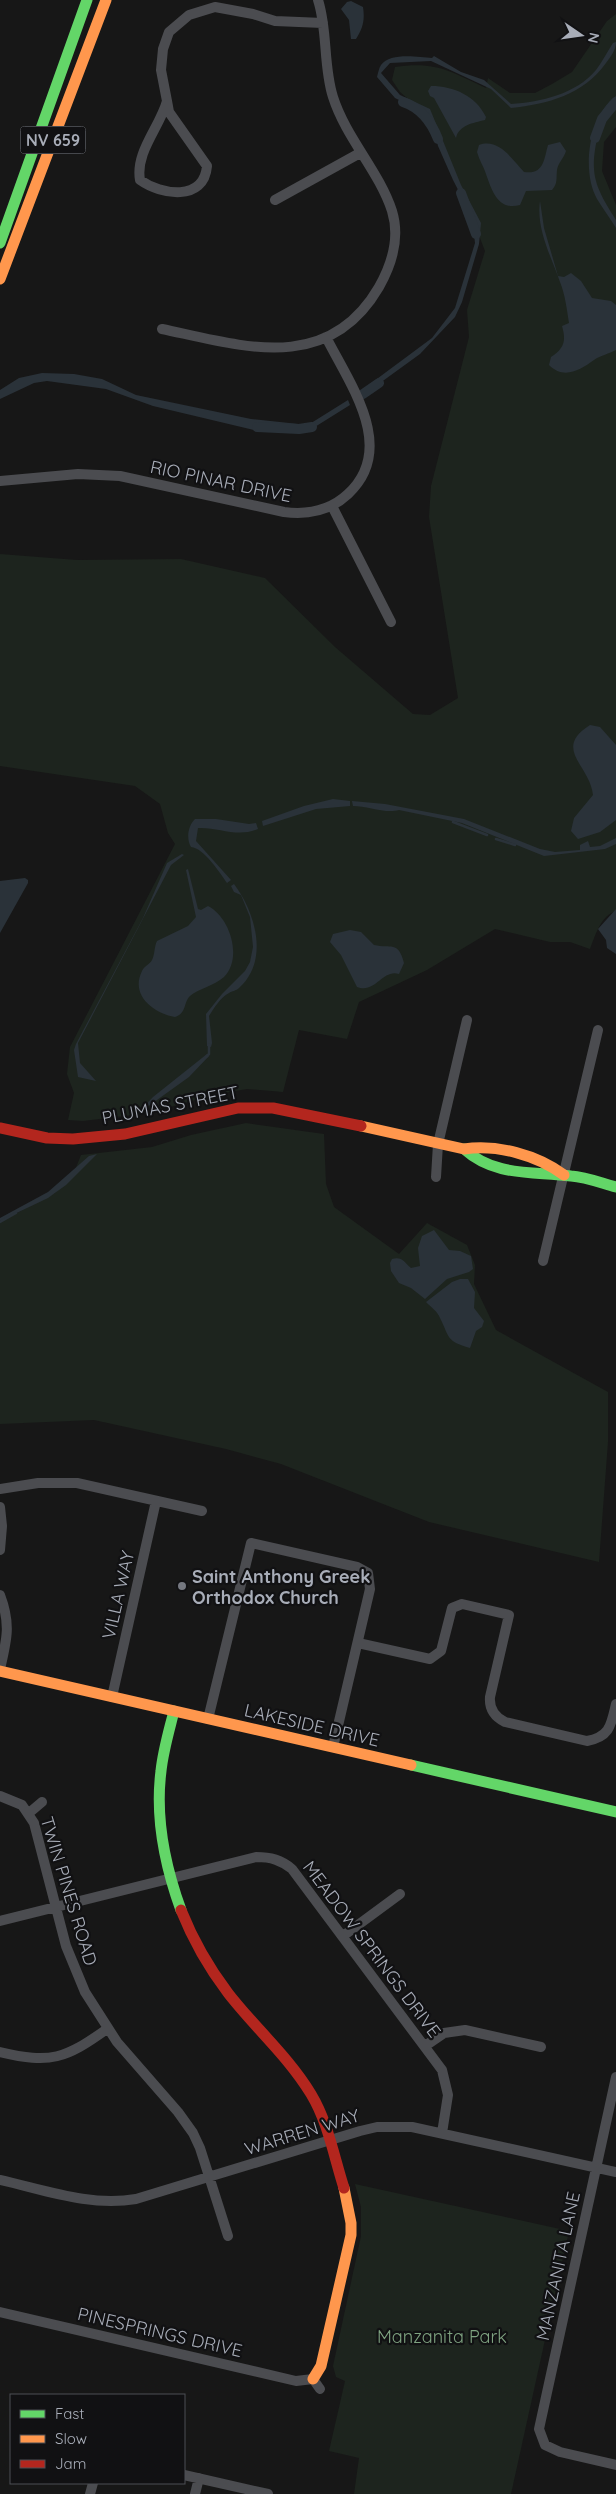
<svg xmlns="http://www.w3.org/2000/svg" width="616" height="2494" font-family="Quicksand,sans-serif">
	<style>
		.green { fill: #1d241e }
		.water { fill: #2a3239 }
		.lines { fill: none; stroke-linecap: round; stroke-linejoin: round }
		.stream { stroke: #2a3239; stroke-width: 2.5 }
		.canal { stroke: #2a3239; stroke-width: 10 }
		.street { stroke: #4b4c50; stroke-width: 10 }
		.fast { stroke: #63d668; stroke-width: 11 }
		.slow { stroke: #ff974d; stroke-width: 11 }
		.jam { stroke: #b3261e; stroke-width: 11 }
		.poi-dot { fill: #757880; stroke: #111113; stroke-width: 2 }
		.labels { text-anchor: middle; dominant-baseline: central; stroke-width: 4.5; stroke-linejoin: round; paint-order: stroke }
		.shield { fill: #111113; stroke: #7b7e86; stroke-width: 1 }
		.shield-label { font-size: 16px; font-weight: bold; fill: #a8adb8 }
		.street-label { font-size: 18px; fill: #a8adb8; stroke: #111113 }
		.poi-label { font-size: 18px; font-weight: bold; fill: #a8adb8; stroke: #111113; text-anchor: start }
		.park-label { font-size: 18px; fill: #7fa381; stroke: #111113 }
	</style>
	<rect width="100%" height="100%" fill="#171717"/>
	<path class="green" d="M616,14V127L604,142L602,171L616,205V911C601,915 595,936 590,949L570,942H550L495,929L427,970L359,1002L347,1039L299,1030L283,1092L247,1089L217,1094L148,1113L83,1121L68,1120L74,1093L67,1074L70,1047L175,844L168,833L160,804L135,786L0,766V554L77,560L181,559L265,578L335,647L413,714L430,715L458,698L429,517L431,486L469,337L467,310L485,251L435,123L400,92L392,80L395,67C436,61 449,71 486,88L488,78L510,93H535L552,84L572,72L607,21Z
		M246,1123L324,1134L326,1184L334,1207L399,1254L427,1223L467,1245L475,1265L474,1284L496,1330L608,1392V1442L599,1562L429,1522L281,1464L226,1449L94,1420L0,1424V1222L55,1193L73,1175L81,1155L152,1147L191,1135Z
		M355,2184L569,2231L511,2494H354L359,2458L329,2451L345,2381L336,2377L333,2366L361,2236V2207Z"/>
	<path class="water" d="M351,1L363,7C365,20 363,28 356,39H351L349,20L341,9L347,2Z
		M616,42C616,50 611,56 606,63C583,95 548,104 511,108L491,89L431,61L390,63L381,73L400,95L430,109L461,185L481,223L479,244L462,302L455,317L420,354L369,391L366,387L432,338L455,308L475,243L472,217L453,180L438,146L433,126L425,113L395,98L377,77C378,73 379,68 381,65C390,52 418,57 432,58L434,56L461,72L484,80L511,104C541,102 576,94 596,70C602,62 607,52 613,43Z
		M431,86C454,86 476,96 486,117L485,120C473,123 459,125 456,138L434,98L430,96L428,91Z
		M616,96V101C606,109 602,117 599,130C589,172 593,184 616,220V228C610,218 603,209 597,199C581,171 589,115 616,96Z
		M560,142L566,151C564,158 558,163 557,170C556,179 558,183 552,190L526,191L520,205C498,211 492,191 486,174C484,167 479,160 477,152L479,145C499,138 512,159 524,172C544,175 544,159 548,145Z
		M540,201L544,228L558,276L564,277L571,273L581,281L592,298L611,301L616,305V350C609,354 601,355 594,360C580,370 564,380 549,365L551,357C565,348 566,340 562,326L569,323C567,310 565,294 560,282C551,256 536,229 540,201Z
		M42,373L74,374L102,379L136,395L251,419L308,425L348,400L350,405L310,430L270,428L262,432L153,406L106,389L47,381L34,383L0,399V390L19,378Z
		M590,725L600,727L616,745V820L600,832L578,839L571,831L574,818L593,795C590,765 552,749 590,725Z
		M333,799L350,801V806L316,809L263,826L262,821L304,806Z
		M352,801L385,804L464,819L540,849L555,852L580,850V845L588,841L590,847L600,846L616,838V844L605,849L544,856L462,823L399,810C386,814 367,806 353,806Z
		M195,819H216L249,824L256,823L258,829C237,838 219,827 198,828L196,841L231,880L227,883C220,873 204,848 191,847C186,838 188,826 195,819Z
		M182,854L184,855L171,865L78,1043L80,1063L96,1081L78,1077L74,1050L76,1044L143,918L167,863Z
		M188,869L198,909L201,910L208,906C230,917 243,958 224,977C214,986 198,989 190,996C183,1003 187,1013 175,1017C153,1013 130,995 142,971C144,966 150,964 152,960C155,954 154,947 157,941L188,926L196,917L186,870Z
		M25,878L28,880V883L0,933V881Z
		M234,884C255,912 270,960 239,988C236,991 232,991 229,993C220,998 214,1008 209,1016L212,1043L211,1047L207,1046L206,1014L222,994L245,971L250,962L253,947L250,917L241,895L234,892L231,886Z
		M616,909V954L607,948L606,940L598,929Z
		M350,930L361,932L374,945C391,949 398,940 404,963L399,974C382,969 376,994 357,987L341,955L330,942L333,934Z
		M207,1054L209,1056L189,1077L136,1115L153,1097Z
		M97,1154L66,1185L48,1198L0,1221V1218L48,1192L89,1156Z
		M434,1230L449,1250L460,1251L471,1256L473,1269L469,1272L447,1279L425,1299L411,1288L399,1283L391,1271L390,1263L392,1259C402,1256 404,1262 411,1268L420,1266L418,1248L422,1236Z
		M460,1279H468L475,1292L474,1308L484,1321L482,1327L476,1331L470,1348C446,1341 450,1338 440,1318C438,1312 431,1307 426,1302L452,1282Z"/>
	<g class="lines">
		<path class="stream" d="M453,822L487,835
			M496,839L515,845
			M206,1057L209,1054V1044
			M0,1222L16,1213"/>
		<path class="canal" d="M403,102C421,108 431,121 438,139
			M595,138L602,119L616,102
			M461,193L476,234
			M363,394L379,383
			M257,427L299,429L312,427"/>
		<path class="street" d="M167,101L169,112L207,166C204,202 161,195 140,180C135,152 160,127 167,101Z
			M167,101L161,70L163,49L169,32L189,15L215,7L253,14L275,21L323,23
			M275,200L360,153
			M162,329C242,346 328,375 379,287C392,264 400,237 392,211C379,171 346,138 333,97C323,66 328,31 318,0
			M0,481L78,474L120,476L284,512C308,515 330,511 348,494C398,448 349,383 326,337
			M332,506L391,622
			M436,1177L438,1144L467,1020
			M543,1261L598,1030
			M0,1489L38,1483H77L202,1511
			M0,1507L2,1526L0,1550
			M0,1595C11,1624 7,1639 0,1669
			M358,1643L430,1659L441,1651L452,1608L462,1604L509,1615L490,1697C489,1709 495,1717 505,1722L587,1741C610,1737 611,1725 616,1704
			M112,1697L156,1501
			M208,1719L251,1543L357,1567L368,1573L370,1589L333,1747
			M0,1796L22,1805L34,1823L66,1946L85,1992L117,2042L178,2112L193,2133L200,2148L228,2236
			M29,1813L42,1802
			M0,1921L256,1857C271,1857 281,1860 292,1869L442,2070L448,2095L442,2133
			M343,1936L400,1894
			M425,2046L444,2033L465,2030L541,2047
			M0,2052C51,2064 65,2059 107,2029
			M616,2077L539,2429L545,2445L560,2452L616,2465
			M0,2180C45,2190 90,2207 136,2199L360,2131L377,2127H412L616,2172
			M0,2312L296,2381L313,2379L320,2389
			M184,2475L268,2494
			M90,2494L93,2483
			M195,2494L199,2478"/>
		<path class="fast" d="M0,243L87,0
			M464,1149C495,1177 532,1171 571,1176C586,1177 601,1183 616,1187
			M174,1711C169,1731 163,1751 161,1771C155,1818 165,1866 181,1910
			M411,1765L616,1812"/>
		<path class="slow" d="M0,279L106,0
			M361,1126L464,1149C497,1144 537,1155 564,1175
			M0,1671L411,1765
			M313,2379L321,2366L351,2235V2223L344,2188"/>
		<path class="jam" d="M0,1128L47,1138L73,1139L125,1134L238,1108H273L361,1126
			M181,1910C193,1940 209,1968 228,1993C255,2028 288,2056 311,2094C328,2122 334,2157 344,2188"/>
	</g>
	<circle class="poi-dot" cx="182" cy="1586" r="5"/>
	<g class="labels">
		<rect class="shield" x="20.5" y="126.5" width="65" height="27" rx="4"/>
		<g class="shield-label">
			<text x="53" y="140">NV 659</text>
		</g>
		<g class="street-label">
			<text transform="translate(221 481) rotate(12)">RIO PINAR DRIVE</text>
			<text transform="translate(170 1105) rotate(-11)">PLUMAS STREET</text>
			<text transform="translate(118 1595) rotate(-77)">VILLA WAY</text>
			<text transform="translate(312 1725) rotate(13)">LAKESIDE DRIVE</text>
			<text transform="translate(69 1891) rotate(73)">TWIN PINES ROAD</text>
			<text transform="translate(372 1949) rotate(53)">MEADOW SPRINGS DRIVE</text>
			<text transform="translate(302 2132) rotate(-17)">WARREN WAY</text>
			<text transform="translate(558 2266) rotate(-78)">MANZANITA LANE</text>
			<text transform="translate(160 2332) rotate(13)">PINESPRINGS DRIVE</text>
		</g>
		<g class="poi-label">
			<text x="192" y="1576">Saint Anthony Greek<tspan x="192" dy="21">Orthodox Church</tspan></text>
		</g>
		<g class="park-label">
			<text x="442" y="2336">Manzanita Park</text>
		</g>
	</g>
	<rect x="10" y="2394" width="175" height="90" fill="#111113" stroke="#4d4f55"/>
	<rect x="20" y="2410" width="25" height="8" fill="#63d668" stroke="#4d4f55"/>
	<text x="55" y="2419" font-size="15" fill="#a8adb8">Fast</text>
	<rect x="20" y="2435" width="25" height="8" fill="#ff974d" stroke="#4d4f55"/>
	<text x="55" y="2444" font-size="15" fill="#a8adb8">Slow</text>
	<rect x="20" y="2460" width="25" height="8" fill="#b3261e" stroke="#4d4f55"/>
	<text x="55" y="2469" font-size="15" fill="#a8adb8">Jam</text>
	<g transform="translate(581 35) rotate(103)" stroke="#111113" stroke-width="4" paint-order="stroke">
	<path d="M0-4L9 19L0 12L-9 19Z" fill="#a8adb8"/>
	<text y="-8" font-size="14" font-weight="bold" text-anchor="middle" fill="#a8adb8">N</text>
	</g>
</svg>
